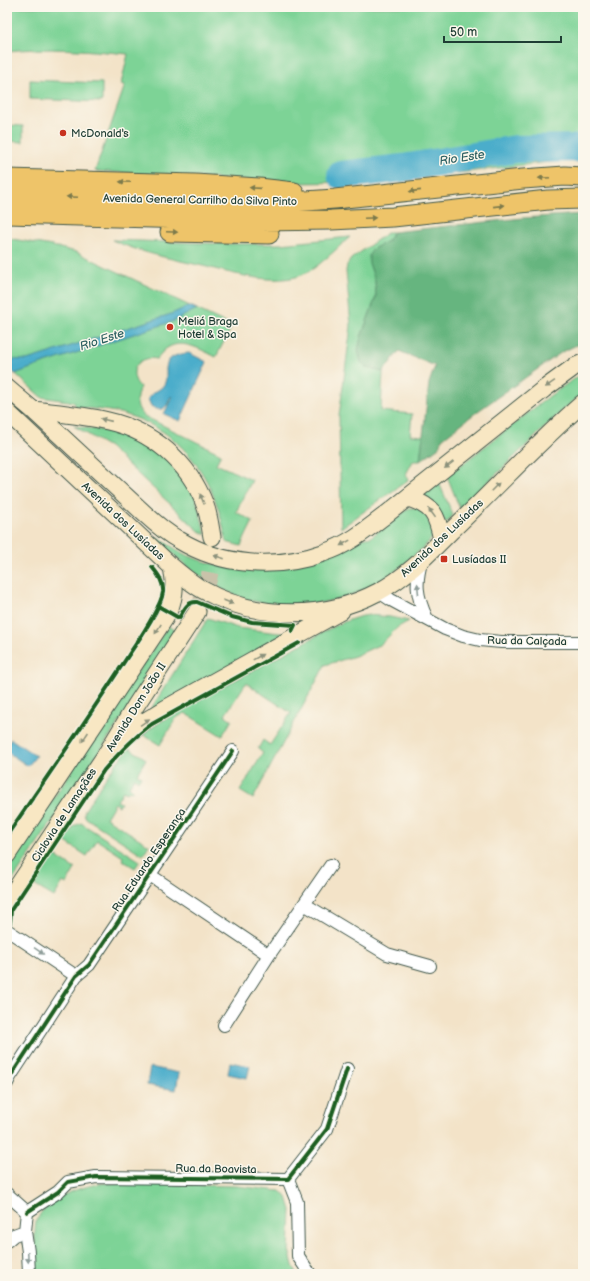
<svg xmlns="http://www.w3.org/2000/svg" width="590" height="1281" font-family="'Balsamiq Sans',sans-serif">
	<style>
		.green { fill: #7dd396; stroke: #4e8865 }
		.forest { fill: #66b57f; stroke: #42795a }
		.water { fill: #4cadcb; stroke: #367580 }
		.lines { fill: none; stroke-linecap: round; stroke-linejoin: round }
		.river { stroke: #4cadcb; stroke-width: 28 }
		.secondary-tunnel { stroke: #c9c2aa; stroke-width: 17; stroke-dasharray: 17 8; stroke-linecap: butt }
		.street-casing { stroke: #3f564a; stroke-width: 14 }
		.secondary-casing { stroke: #3f564a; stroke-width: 19 }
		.primary-casing { stroke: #3f564a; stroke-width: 21 }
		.street { stroke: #fff; stroke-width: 12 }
		.secondary { stroke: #f8e7c3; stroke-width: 17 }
		.primary { stroke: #eec469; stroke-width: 19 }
		.cycleway-casing { stroke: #fbf7ec; stroke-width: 6 }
		.cycleway { stroke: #1b5e20; stroke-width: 4 }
		.oneway { fill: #7c7a4c }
		.oneway2 { fill: #8c927c }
		.oneway3 { fill: #8f9e9a }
		.poi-dot { fill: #c8321e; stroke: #fbf7ec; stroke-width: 1.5 }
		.labels { text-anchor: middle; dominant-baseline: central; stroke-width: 3; stroke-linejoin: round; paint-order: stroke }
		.poi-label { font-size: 11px; fill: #1f3d34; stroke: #fbf7ec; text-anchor: start }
		.street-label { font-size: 11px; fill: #1f3d34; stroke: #fbf7ec }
		.water-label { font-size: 12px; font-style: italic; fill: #2c5f61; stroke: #fbf7ec }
	</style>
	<rect width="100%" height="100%" fill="#fbf7ec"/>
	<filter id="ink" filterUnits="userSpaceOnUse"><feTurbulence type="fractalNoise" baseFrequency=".025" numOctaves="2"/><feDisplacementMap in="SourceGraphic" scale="8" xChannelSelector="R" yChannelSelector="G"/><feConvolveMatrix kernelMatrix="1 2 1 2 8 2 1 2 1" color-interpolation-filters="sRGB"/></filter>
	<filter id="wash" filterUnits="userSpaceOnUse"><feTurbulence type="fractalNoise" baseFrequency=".012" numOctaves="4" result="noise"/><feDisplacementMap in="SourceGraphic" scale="16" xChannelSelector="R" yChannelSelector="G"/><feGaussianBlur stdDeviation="0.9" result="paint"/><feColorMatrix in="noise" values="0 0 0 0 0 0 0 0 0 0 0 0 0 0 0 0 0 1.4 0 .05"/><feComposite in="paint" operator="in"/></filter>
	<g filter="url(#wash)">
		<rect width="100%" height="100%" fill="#f3e3c8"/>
		<path class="green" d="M7,7H583V162L557,161L383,182L285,183L95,171L125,85L121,84L128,54C88,50 47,47 7,51Z
			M30,80L102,83V102L30,99Z
			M7,125L23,126V142L7,141Z
			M389,232H393L389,240L373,249L369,263L375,280L376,297L361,337L367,368L383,372L381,411L412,414L410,435L423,436L420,461H413L406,474L408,480L341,528L339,416L351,326L346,271L347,265L351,259L384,235Z
			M350,237C337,248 317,269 302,275C274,286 231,273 203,266C172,259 141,253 112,240L228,244H281Z
			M7,238L52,246L76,252L232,326L216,357C196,347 173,333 157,359C138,355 126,372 140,387C135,399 135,406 144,416L221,454L216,464L252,480L236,512L253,521L241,546L226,542C217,484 187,433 127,415C111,410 93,409 76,407L74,402L41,397L7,366Z
			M583,374V393L564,409L460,509L447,476L551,395L571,381Z
			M74,426L120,433L145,444L169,461L195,496L206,535L199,531L109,447Z
			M439,483L453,515L446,523L424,495Z
			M409,508H415L424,510C426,516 434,530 433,535C431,542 418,552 412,557C368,598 312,613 253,601C247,600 241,597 235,595C204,583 181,562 157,539L158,538L184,554L199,560L226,567L371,537Z
			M370,615L390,617L409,621L398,627L381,644L355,656L325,665L253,799L240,791L263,753L258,749L263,740L270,745L291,713L246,683L225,715L232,720L222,736L185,713L176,718L160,745L142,734C165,718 190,705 215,691C243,676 270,661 298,646C319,635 346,617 370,615Z
			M208,618L238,628L287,634L149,712Z
			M168,626L179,633L7,889V868Z
			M129,748L146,759L137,774L141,776L138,781L134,778L129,787L133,790L131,792L129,791L127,793L123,791L117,801L121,803L119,806L115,803L106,818L149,845L143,855L86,818L84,814L85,810C99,788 112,767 129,748Z
			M81,823L140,861L135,868L122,860L123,857L97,840L87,856L64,841L74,826Z
			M54,855L75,869L66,884L63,882L54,897L34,885Z
			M107,1183L237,1186L280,1191L287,1197L291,1210L289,1250L294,1269L298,1274H35C35,1265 34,1228 36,1221C47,1197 83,1185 107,1183Z"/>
		<path class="forest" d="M583,214V342L562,352L478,411L442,439L439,447L420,461L429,383L435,366L399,351L383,372L367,368L361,362L358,350L361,337L376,297L375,280L369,263V255L373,249L389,240L393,232L523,218Z"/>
		<path class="water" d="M189,306L197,309L174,321L39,365L15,374L7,366V359L27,360L171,314Z
			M189,353L207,362L180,421L164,414L172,397L171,396L167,405L163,409H156L151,406L148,399C151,392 157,392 162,387C167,382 166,376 166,369C166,356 179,354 189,353Z
			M11,739L36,756L28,766L7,752V746Z
			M230,1062L250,1066L247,1078L228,1074Z
			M150,1067L179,1073L176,1090L147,1085Z"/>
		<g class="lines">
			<path class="river" d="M341,175L403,168L516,149L583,148"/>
		</g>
	</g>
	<g filter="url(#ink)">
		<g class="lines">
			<path class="secondary-tunnel" d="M197,612C208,587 213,568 212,541"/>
			<g class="street-casing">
				<path id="street" d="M422,559C415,583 416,595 427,619
					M379,592L391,600L445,629L463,636L480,640L501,642H583
					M150,875L269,955L331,865
					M304,904L387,954L430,966
					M7,930L76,976
					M224,1025L269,955
					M7,1083L10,1077L76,976L89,965L233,751
					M288,1179L297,1202L298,1256L310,1274
					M7,1194L27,1212
					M27,1212L58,1192L68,1182L96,1177L288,1179L327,1129L347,1069
					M27,1212L25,1231L28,1252L29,1274
					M7,1241L14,1235L25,1231"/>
			</g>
			<g class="secondary-casing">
				<path id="secondary" d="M7,388L33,410L145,514C156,524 166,533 179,540C222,566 276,570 323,553C346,546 365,531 383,517L544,389L574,367L583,363
					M33,410C57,413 83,415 108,421C152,431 189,462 205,505C209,515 210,526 212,537
					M7,412L172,567C182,575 192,584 203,590C256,620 325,620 378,592C407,577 430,552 452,530C496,488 537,443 583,403
					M408,498C433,506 437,514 442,540
					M118,743L144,722L165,709L341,611
					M7,855L165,618C175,600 176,586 172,567
					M7,902L105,756L136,705L197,612"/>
			</g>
			<g class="primary-casing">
				<path id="primary" d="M7,179L195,184L259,188L294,192
					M7,196L248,202H291L335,199L523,179L565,176L583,177
					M7,214L261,221L331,220L393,217L548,200L583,199
					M170,232L269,234"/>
			</g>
			<use href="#street" class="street"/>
			<use href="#secondary" class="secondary"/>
			<use href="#primary" class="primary"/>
			<g class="cycleway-casing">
				<path id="cycleway" d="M158,606L179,618C184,610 187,601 197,602L232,617L252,622L295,625L292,631
					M7,835C48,776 89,716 128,656C138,641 161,608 163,592C164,582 158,574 152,567
					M7,928L10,923L11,910L104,770C119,753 134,737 152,724L299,643
					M7,1083L10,1077L76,976L89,965L233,751
					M27,1212L58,1192L68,1182L96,1177L288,1179L327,1129L347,1069"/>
			</g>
			<use href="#cycleway" class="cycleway"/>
		</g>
		<defs><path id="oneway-solid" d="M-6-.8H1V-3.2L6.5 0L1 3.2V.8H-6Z"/></defs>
		<g class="oneway">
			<use href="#oneway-solid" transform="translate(544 178) rotate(177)"/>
			<use href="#oneway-solid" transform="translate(125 182) rotate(-178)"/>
			<use href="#oneway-solid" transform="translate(255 188) rotate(-176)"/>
			<use href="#oneway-solid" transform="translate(415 191) rotate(174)"/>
			<use href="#oneway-solid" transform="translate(72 197) rotate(-178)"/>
			<use href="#oneway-solid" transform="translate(499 206) rotate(-6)"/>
			<use href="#oneway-solid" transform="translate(370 218) rotate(-3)"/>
			<use href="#oneway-solid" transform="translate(172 232) rotate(2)"/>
		</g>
		<g class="oneway2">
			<use href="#oneway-solid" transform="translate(550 384) rotate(145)"/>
			<use href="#oneway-solid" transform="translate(106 420) rotate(-167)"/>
			<use href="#oneway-solid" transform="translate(449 465) rotate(142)"/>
			<use href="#oneway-solid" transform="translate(495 487) rotate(-45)"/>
			<use href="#oneway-solid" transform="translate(202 499) rotate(-112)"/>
			<use href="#oneway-solid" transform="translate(432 513) rotate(-126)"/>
			<use href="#oneway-solid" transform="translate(345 543) rotate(151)"/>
			<use href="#oneway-solid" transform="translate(219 557) rotate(-163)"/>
			<use href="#oneway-solid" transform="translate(228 602) rotate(21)"/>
			<use href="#oneway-solid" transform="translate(158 629) rotate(122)"/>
			<use href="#oneway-solid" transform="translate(258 657) rotate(-29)"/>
			<use href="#oneway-solid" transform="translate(145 722) rotate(-35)"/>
			<use href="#oneway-solid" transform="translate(85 737) rotate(124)"/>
		</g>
		<g class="oneway3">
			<use href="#oneway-solid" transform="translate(418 589) rotate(-95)"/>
			<use href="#oneway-solid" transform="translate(39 951) rotate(34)"/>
			<use href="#oneway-solid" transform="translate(28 1257) rotate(87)"/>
		</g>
	</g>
	<g class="poi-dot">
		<circle cx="63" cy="133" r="4"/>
		<circle cx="170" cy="327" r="4"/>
		<rect x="440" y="555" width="8" height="8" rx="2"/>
	</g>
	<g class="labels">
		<g class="poi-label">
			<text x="71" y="133">McDonald's</text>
			<text x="178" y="321">Meliá Braga<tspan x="178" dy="13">Hotel &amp; Spa</tspan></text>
			<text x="452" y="559">Lusíadas II</text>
		</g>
		<g class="street-label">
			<text transform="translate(200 200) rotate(1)">Avenida General Carrilho da Silva Pinto</text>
			<text transform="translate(123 521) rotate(43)">Avenida dos Lusíadas</text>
			<text transform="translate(442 538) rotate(-43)">Avenida dos Lusíadas</text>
			<text transform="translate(527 641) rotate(1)">Rua da Calçada</text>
			<text transform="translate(136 707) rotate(-58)">Avenida Dom João II</text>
			<text transform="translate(64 815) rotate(-57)">Ciclovia de Lamaçães</text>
			<text transform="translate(149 860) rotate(-56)">Rua Eduardo Esperança</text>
			<text transform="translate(216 1169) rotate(1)">Rua da Boavista</text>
		</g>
		<g class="water-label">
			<text transform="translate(462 158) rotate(-9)">Rio Este</text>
			<text transform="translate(102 340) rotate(-18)">Rio Este</text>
		</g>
	</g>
	<rect width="590" height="1281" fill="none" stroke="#fbf7ec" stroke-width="24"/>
	<path d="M444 36v6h117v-6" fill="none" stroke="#1f3d34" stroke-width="2"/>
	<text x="450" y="36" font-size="12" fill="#1f3d34" stroke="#fbf7ec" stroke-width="3" paint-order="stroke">50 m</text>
</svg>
